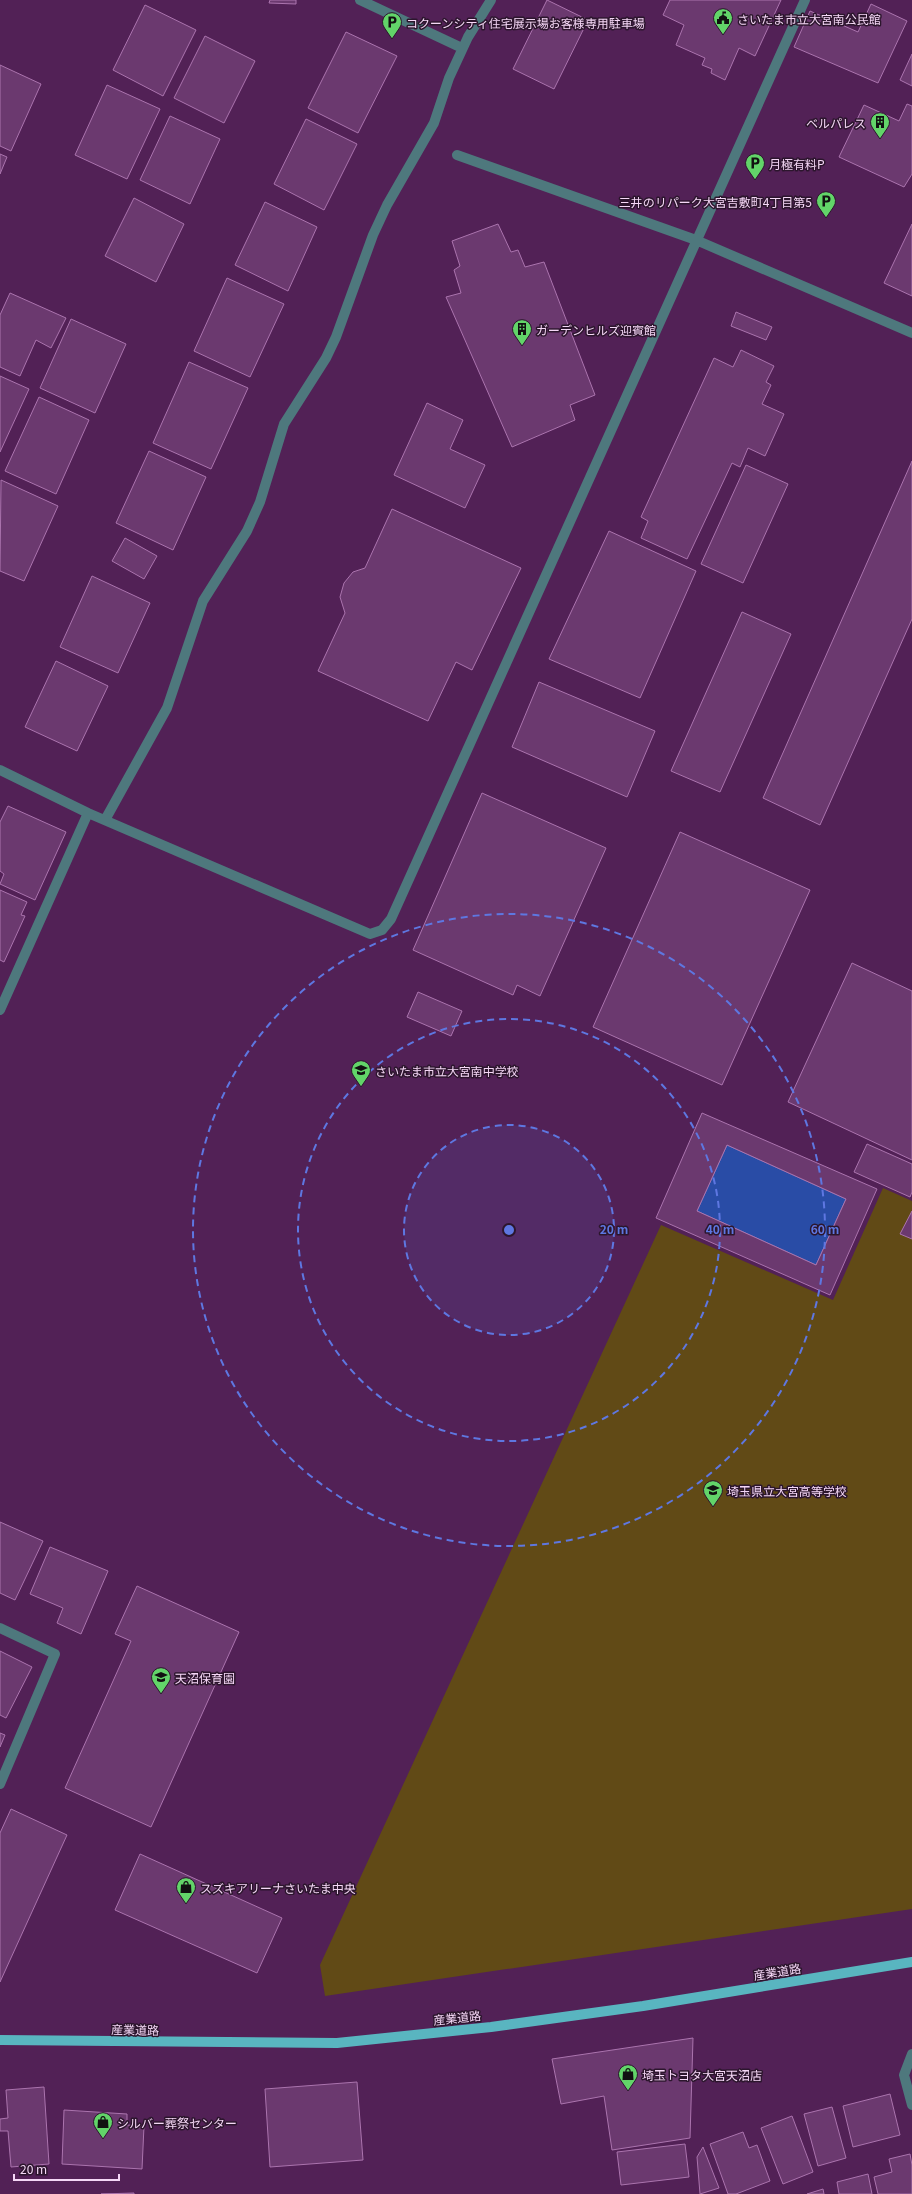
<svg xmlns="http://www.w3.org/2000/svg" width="912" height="2194" font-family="Georgia,'Noto Sans JP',serif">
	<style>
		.green { fill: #614a16 }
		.water { fill: #294ca6; stroke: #6676be }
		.building { fill: #6b396f; stroke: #ab74ae; fill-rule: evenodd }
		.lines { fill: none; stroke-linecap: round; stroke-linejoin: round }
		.minor { stroke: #4e787d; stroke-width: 10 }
		.major { stroke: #59b5c0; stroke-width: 10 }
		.ring { fill: none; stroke: #5e77e1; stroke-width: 2; stroke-dasharray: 7 5 }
		.labels { text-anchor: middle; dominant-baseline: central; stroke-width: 3; stroke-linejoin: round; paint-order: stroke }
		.poi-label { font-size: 12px; fill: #f5d7f6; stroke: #2c162d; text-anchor: start }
		.street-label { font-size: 12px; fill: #f5d7f6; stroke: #2c162d }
		.centre { fill: #5e77e1; stroke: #2c162d; stroke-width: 2 }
		.ring-label { font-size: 12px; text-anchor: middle; font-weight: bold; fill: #5e77e1; stroke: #2c162d; stroke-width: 3; stroke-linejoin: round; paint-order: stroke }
	</style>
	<rect width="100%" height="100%" fill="#522156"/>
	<path class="green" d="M883,1188L912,1201V1909L325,1996L320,1965L661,1225L833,1300Z"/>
	<path class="water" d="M727,1145L846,1199L816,1265L697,1211Z"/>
	<path class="building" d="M270,0H296V4L269,3Z
		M547,0L588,20L554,89L513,69Z
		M670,0H781L755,56L739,48L725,80L711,73L712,69L702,65L705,58L676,45L684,25L663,15Z
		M871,4L907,21L878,83L794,47L810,11L858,32Z
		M145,5L196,30L163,96L113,70Z
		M346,32L397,56L358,133L308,108Z
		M205,36L255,61L224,123L174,98Z
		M912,54V86L900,80Z
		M0,65L41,84L11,151L0,146Z
		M107,85L160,109L127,179L75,155Z
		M907,104L912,106V174L904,187L839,157L864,105L899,121Z
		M170,116L220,139L190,204L140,180Z
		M306,119L357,144L324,210L274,184Z
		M0,154L7,157L0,174Z
		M134,198L184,224L156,282L105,256Z
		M265,202L317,227L288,291L235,265Z
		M498,224L511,252L518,250L525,267L544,262L595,395L570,405L575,420L512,447L446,297L461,293L454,270L460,266L452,241Z
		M912,224V296L884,283Z
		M227,278L284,304L250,377L194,351Z
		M10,293L66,318L51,348L36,340L20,376L0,367V315Z
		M736,312L772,327L766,340L731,326Z
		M71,319L126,344L95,413L40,388Z
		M741,350L774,366L766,382L771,385L762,404L784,414L765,456L748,448L740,467L732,463L687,559L641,538L648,521L641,517L714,358L733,367Z
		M189,362L248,388L211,469L153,443Z
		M0,376L29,389L0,452Z
		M39,397L89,420L56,494L5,471Z
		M427,403L463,420L450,449L485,465L465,508L394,475Z
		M149,451L206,477L173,550L116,523Z
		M912,461V619L820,825L763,798Z
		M746,465L788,484L743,583L701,564Z
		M1,480L58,506L24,581L0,571Z
		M392,509L521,568L472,670L456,662L428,721L318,671L345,613L340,597L344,583L353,572L365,568Z
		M609,531L696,571L640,698L549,659Z
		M125,538L157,556L144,579L112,561Z
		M92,576L150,603L118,673L60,647Z
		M742,612L791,634L720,792L671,771Z
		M56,661L108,686L77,751L25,727Z
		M539,682L655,731L627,797L512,747Z
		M482,793L606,848L540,996L517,985L513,995L413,950Z
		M8,806L66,832L35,900L0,884L4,874L0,871V822Z
		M680,832L810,890L722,1085L593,1027Z
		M0,890L27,902L21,915L25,916L4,962L0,960Z
		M852,963L912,991V1160L788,1102Z
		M418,992L462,1011L451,1036L407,1017Z
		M702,1113L877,1189L830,1295L656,1218ZM727,1145L846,1199L816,1265L697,1211Z
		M867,1144L912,1164V1192L910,1197L854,1172Z
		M912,1211V1239L900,1234Z
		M0,1522L43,1541L15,1600L0,1593Z
		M50,1547L108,1571L81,1634L57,1623L63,1608L30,1594Z
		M137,1586L239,1632L151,1827L65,1788L131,1641L115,1634Z
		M0,1651L32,1667L6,1718L0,1715Z
		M0,1733L5,1735L0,1747Z
		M11,1809L67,1835L0,1982V1833Z
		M140,1854L282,1918L257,1973L115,1910Z
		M693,2038L690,2138L612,2150L604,2096L561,2104L552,2059Z
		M357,2082L363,2160L270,2167L265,2089Z
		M44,2087L49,2164L11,2167L8,2131H0V2119L8,2118L6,2090Z
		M890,2094L900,2135L853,2147L843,2106Z
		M832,2107L846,2158L818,2166L804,2114Z
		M64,2110L127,2114V2125L144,2126L142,2169L62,2164Z
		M792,2116L813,2172L783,2184L761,2128Z
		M743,2132L749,2148L757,2145L770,2181L736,2194H728L710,2144Z
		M685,2144L689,2177L621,2185L617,2152Z
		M703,2147L719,2188L700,2194L697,2157Z
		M910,2154L912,2165V2194H878L874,2177L892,2172L889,2159Z
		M868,2174L872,2194H839L837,2182Z
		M823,2189L824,2194H807Z
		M134,2193V2194H101Z"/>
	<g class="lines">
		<path class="minor" d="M360,0L462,48
			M457,155L696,240L912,333
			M0,770L88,813L370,934L382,930L391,919L805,0
			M105,820L167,708L203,601L247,531L260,502L284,424L326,358L336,337L373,235L387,205L434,123L449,78L468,37L491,0
			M0,1010L88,813
			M0,1628L55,1654L0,1784
			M912,2054L904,2075L912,2105"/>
		<path class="major" d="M0,2040L337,2043L491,2027L643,2006L912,1962"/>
	</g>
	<circle cx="509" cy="1230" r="105" fill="#5e77e1" fill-opacity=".12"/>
	<g class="ring">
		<circle cx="509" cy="1230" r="105"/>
		<circle cx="509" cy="1230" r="211"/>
		<circle cx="509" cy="1230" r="316"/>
	</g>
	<defs>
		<g id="civic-pin" transform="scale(1)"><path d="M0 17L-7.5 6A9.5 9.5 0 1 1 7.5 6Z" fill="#62d469" stroke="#2c162d"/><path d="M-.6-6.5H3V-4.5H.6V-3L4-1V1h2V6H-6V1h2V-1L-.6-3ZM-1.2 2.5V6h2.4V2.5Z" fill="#111"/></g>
		<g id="parking-pin" transform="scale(1)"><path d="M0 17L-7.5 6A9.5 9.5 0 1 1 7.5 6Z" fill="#62d469" stroke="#2c162d"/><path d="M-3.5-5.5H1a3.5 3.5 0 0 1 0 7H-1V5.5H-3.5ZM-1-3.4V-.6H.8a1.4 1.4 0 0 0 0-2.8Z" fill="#111"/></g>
		<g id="building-pin" transform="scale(1)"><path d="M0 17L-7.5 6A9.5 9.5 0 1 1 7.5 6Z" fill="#62d469" stroke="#2c162d"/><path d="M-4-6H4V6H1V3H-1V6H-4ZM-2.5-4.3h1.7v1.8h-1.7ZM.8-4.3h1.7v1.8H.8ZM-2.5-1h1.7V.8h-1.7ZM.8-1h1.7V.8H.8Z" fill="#111"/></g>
		<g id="school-pin" transform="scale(1)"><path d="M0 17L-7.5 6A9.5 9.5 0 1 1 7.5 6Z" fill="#62d469" stroke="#2c162d"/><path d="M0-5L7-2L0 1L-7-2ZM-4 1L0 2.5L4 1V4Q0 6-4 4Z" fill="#111"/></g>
		<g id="shop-pin" transform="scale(1)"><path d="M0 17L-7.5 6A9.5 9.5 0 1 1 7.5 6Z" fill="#62d469" stroke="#2c162d"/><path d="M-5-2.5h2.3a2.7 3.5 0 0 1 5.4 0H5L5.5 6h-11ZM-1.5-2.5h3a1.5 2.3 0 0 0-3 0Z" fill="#111"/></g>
	</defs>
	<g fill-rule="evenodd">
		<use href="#civic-pin" x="723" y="18"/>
		<use href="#parking-pin" x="392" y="22"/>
		<use href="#building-pin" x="880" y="122"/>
		<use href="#parking-pin" x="755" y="163"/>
		<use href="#parking-pin" x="826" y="201"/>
		<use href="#building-pin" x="522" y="329"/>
		<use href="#school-pin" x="361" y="1070"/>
		<use href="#school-pin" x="713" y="1490"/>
		<use href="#school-pin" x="161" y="1677"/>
		<use href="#shop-pin" x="186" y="1887"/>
		<use href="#shop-pin" x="628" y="2074"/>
		<use href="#shop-pin" x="103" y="2122"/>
	</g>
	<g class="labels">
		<g class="poi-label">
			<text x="737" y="18">さいたま市立大宮南公民館</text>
			<text x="406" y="22">コクーンシティ住宅展示場お客様専用駐車場</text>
			<text x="866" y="122" text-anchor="end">ベルパレス</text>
			<text x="769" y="163">月極有料P</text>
			<text x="812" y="201" text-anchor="end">三井のリパーク大宮吉敷町4丁目第5</text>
			<text x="536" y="329">ガーデンヒルズ迎賓館</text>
			<text x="375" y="1070">さいたま市立大宮南中学校</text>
			<text x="727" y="1490">埼玉県立大宮高等学校</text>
			<text x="175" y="1677">天沼保育園</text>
			<text x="200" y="1887">スズキアリーナさいたま中央</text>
			<text x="642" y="2074">埼玉トヨタ大宮天沼店</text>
			<text x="117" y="2122">シルバー葬祭センター</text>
		</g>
		<g class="street-label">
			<text transform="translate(777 1971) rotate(-9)">産業道路</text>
			<text transform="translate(457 2017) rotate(-6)">産業道路</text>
			<text transform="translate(135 2029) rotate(1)">産業道路</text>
		</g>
	</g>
	<circle cx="509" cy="1230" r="6" class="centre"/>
	<g class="ring-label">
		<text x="614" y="1234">20 m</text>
		<text x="720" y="1234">40 m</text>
		<text x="825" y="1234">60 m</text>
	</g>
	<path d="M14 2174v6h105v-6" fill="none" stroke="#f5d7f6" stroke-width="2"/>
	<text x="20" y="2174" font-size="12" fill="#f5d7f6" stroke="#2c162d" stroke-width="3" paint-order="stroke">20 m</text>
</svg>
